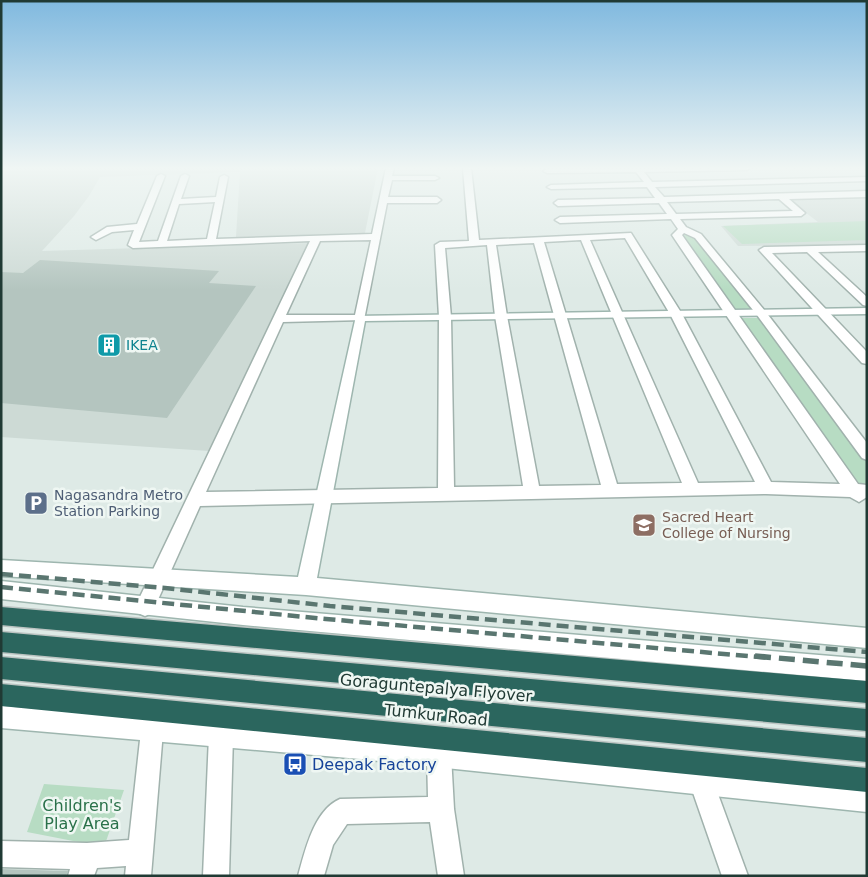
<svg xmlns="http://www.w3.org/2000/svg" width="868" height="877" font-family="'DejaVu Sans',sans-serif">
	<style>
		.built { fill: #cddad5 }
		.green { fill: #b7dcc3 }
		.building { fill: #b4c5bf }
		.lines { fill: none; stroke-linecap: round; stroke-linejoin: round }
		.street-casing { stroke: #a1b2ad; stroke-width: 3 }
		.secondary-casing { stroke: #9eb6af; stroke-width: 3 }
		.highway-casing { stroke: #bcc4c2; stroke-width: 3 }
		.street { fill: #fff; fill-rule: evenodd }
		.secondary { fill: #fff; fill-rule: evenodd }
		.highway { fill: #2b665e; fill-rule: evenodd }
		.rail-far1 { stroke: #5a7670; stroke-width: 4.5; stroke-dasharray: 12 6; stroke-linecap: butt }
		.rail { stroke: #5a7670; stroke-width: 5.5; stroke-dasharray: 16 8; stroke-linecap: butt }
		.labels { text-anchor: middle; dominant-baseline: central; stroke-width: 5; stroke-linejoin: round; paint-order: stroke }
		.culture-label { font-size: 14px; fill: #0d838f; stroke: #eff7f3; text-anchor: start }
		.service-label { font-size: 14px; fill: #4e5e75; stroke: #eff7f3; text-anchor: start }
		.education-label { font-size: 14px; fill: #785e54; stroke: #eff7f3; text-anchor: start }
		.near-street-label { font-size: 16px; fill: #203a34; stroke: #eff7f3 }
		.near-transit-label { font-size: 16px; fill: #164399; stroke: #eff7f3; text-anchor: start }
		.near-park-label { font-size: 16px; fill: #2a714a; stroke: #eff7f3 }
	</style>
	<rect width="100%" height="100%" fill="#deeae6"/>
	<path class="built" d="M1,168H378L365,233L236,237L240,172L100,177L89,196L74,216L42,251L309,243L209,451L1,437Z
		M867,196V245L738,246L721,226L818,222L788,199Z"/>
	<path class="green" d="M867,221V240L742,244L723,226Z
		M686,232L697,237L754,309L732,310L683,237Z
		M737,318H762L867,460V487H853Z
		M44,784L124,790L104,847L27,832Z"/>
	<path class="building" d="M40,260L219,271L209,283L256,286L167,418L1,403V272L23,273Z
		M1,869L68,871L66,876H1Z"/>
	<g class="lines">
		<g class="street-casing">
			<path id="street" d="M386,168H394L392,176H435L439,178L435,180H392L388,197H437L441,200L437,203H387L364,320L283,322L206,492L438,488L439,317L435,245L440,242L469,241L463,168H471L479,240L631,233L682,314L771,482L840,484L672,235L678,229L671,219L560,223L555,220L560,217L667,214L659,203L558,206L554,203L558,200L655,198L647,187L551,189L547,187L551,185L644,182L636,172L547,173L543,171L547,169L751,168L747,170L644,172L652,182L867,177V181L655,187L664,197L867,191V197L789,199L805,213L801,216L680,219L686,227L701,234L765,311L867,443V460L862,458L757,315L695,238L684,233L682,235L858,484L867,485V497L859,502L850,497L766,494L200,506L152,613L145,616L138,613L135,607L138,601L310,241L133,248L128,245L134,230L112,232L96,240L91,237L107,227L137,224L157,176L161,174L165,176L139,242L158,241L181,176L185,174L189,176L181,199L216,197L220,177L224,175L228,177L216,239L372,234ZM779,199L793,211L676,214L667,202ZM215,202L207,239L167,241L179,204ZM625,238L670,314L755,482L698,483L590,240ZM371,240L355,315H286L320,241ZM581,240L682,483L617,484L544,242ZM534,243L601,485L539,486L507,316L496,245ZM487,245L495,316L523,486L454,487L451,317L445,248Z
				M867,245V251L818,252L867,297V306L863,305L807,252L772,253L867,352V364L862,363L759,250L764,247Z
				M152,720L160,723L163,731L151,876H125L126,866L97,868L94,876H68L70,869L1,867V841L87,843L129,840L141,731L144,723Z
				M221,724L229,728L233,736L229,876H203L209,736L213,728Z
				M439,743L447,747L451,755L454,809L464,876H438L430,822L347,824L333,845L324,876H298C305,851 314,810 340,799L428,797L427,755L431,747Z
				M702,772L711,775L748,876H722L690,784L693,775Z"/>
		</g>
		<g class="secondary-casing">
			<path id="secondary" d="M867,308V314L365,321L317,578L867,628V648L306,595L1,576V560L298,577L356,316Z
				M1,581L243,607L867,659V681L243,625L1,599Z
				M1,706L360,735L867,788V812L360,759L1,728Z"/>
		</g>
		<g class="highway-casing">
			<path id="highway" d="M1,607L867,681V703L1,625Z
				M1,632L867,709V731L1,652Z
				M1,657L867,738V762L1,679Z
				M1,684L867,768V792L1,706Z"/>
		</g>
		<use href="#street" class="street"/>
		<use href="#secondary" class="secondary"/>
		<use href="#highway" class="highway"/>
		<path class="rail-far1" d="M1,574L165,588L330,606L867,652
			M1,587L326,619L770,658"/>
		<path class="rail" d="M755,656L867,666"/>
	</g>
	<linearGradient id="sky" x2="0" y2="1"><stop stop-color="#80b9df"/><stop offset="0.58" stop-color="#f0f6f4"/><stop offset="1" stop-color="#f0f6f4" stop-opacity="0"/></linearGradient>
	<rect width="868" height="290" fill="url(#sky)"/>
	<defs>
		<g id="building-square" transform="scale(1.25)"><rect x="-9" y="-9" width="18" height="18" rx="4" fill="#0f9aa8" stroke="#eff7f3"/><path d="M-4-6H4V6H1V3H-1V6H-4ZM-2.5-4.3h1.7v1.8h-1.7ZM.8-4.3h1.7v1.8H.8ZM-2.5-1h1.7V.8h-1.7ZM.8-1h1.7V.8H.8Z" fill="#fff"/></g>
		<g id="parking-square" transform="scale(1.25)"><rect x="-9" y="-9" width="18" height="18" rx="4" fill="#5c6f8a" stroke="#eff7f3"/><path d="M-3.5-5.5H1a3.5 3.5 0 0 1 0 7H-1V5.5H-3.5ZM-1-3.4V-.6H.8a1.4 1.4 0 0 0 0-2.8Z" fill="#fff"/></g>
		<g id="university-square" transform="scale(1.25)"><rect x="-9" y="-9" width="18" height="18" rx="4" fill="#8d6e63" stroke="#eff7f3"/><path d="M0-5L7-2L0 1L-7-2ZM-4 1L0 2.5L4 1V4Q0 6-4 4Z" fill="#fff"/></g>
		<g id="bus-square" transform="scale(1.25)"><rect x="-9" y="-9" width="18" height="18" rx="4" fill="#1a4fb4" stroke="#eff7f3"/><path d="M-5-6H5V4H4V6H2V4H-2V6H-4V4H-5ZM-3.5-4V0h7V-4ZM-3.5 1.2v1.5H-2V1.2ZM2 1.2v1.5H3.5V1.2Z" fill="#fff"/></g>
	</defs>
	<g fill-rule="evenodd">
		<use href="#building-square" x="109" y="345"/>
		<use href="#parking-square" x="36" y="503"/>
		<use href="#university-square" x="644" y="525"/>
		<use href="#bus-square" x="295" y="764"/>
	</g>
	<g class="labels">
		<g class="culture-label">
			<text x="126" y="345">IKEA</text>
		</g>
		<g class="service-label">
			<text x="54" y="495">Nagasandra Metro<tspan x="54" dy="16">Station Parking</tspan></text>
		</g>
		<g class="education-label">
			<text x="662" y="517">Sacred Heart<tspan x="662" dy="16">College of Nursing</tspan></text>
		</g>
		<g class="near-street-label">
			<text transform="translate(436 688) rotate(5)">Goraguntepalya Flyover</text>
			<text transform="translate(436 715) rotate(6)">Tumkur Road</text>
		</g>
		<g class="near-transit-label">
			<text x="312" y="764">Deepak Factory</text>
		</g>
		<g class="near-park-label">
			<text x="82" y="805">Children's<tspan x="82" dy="18">Play Area</tspan></text>
		</g>
	</g>
	<rect width="868" height="877" fill="none" stroke="#203a34" stroke-width="5"/>
</svg>
